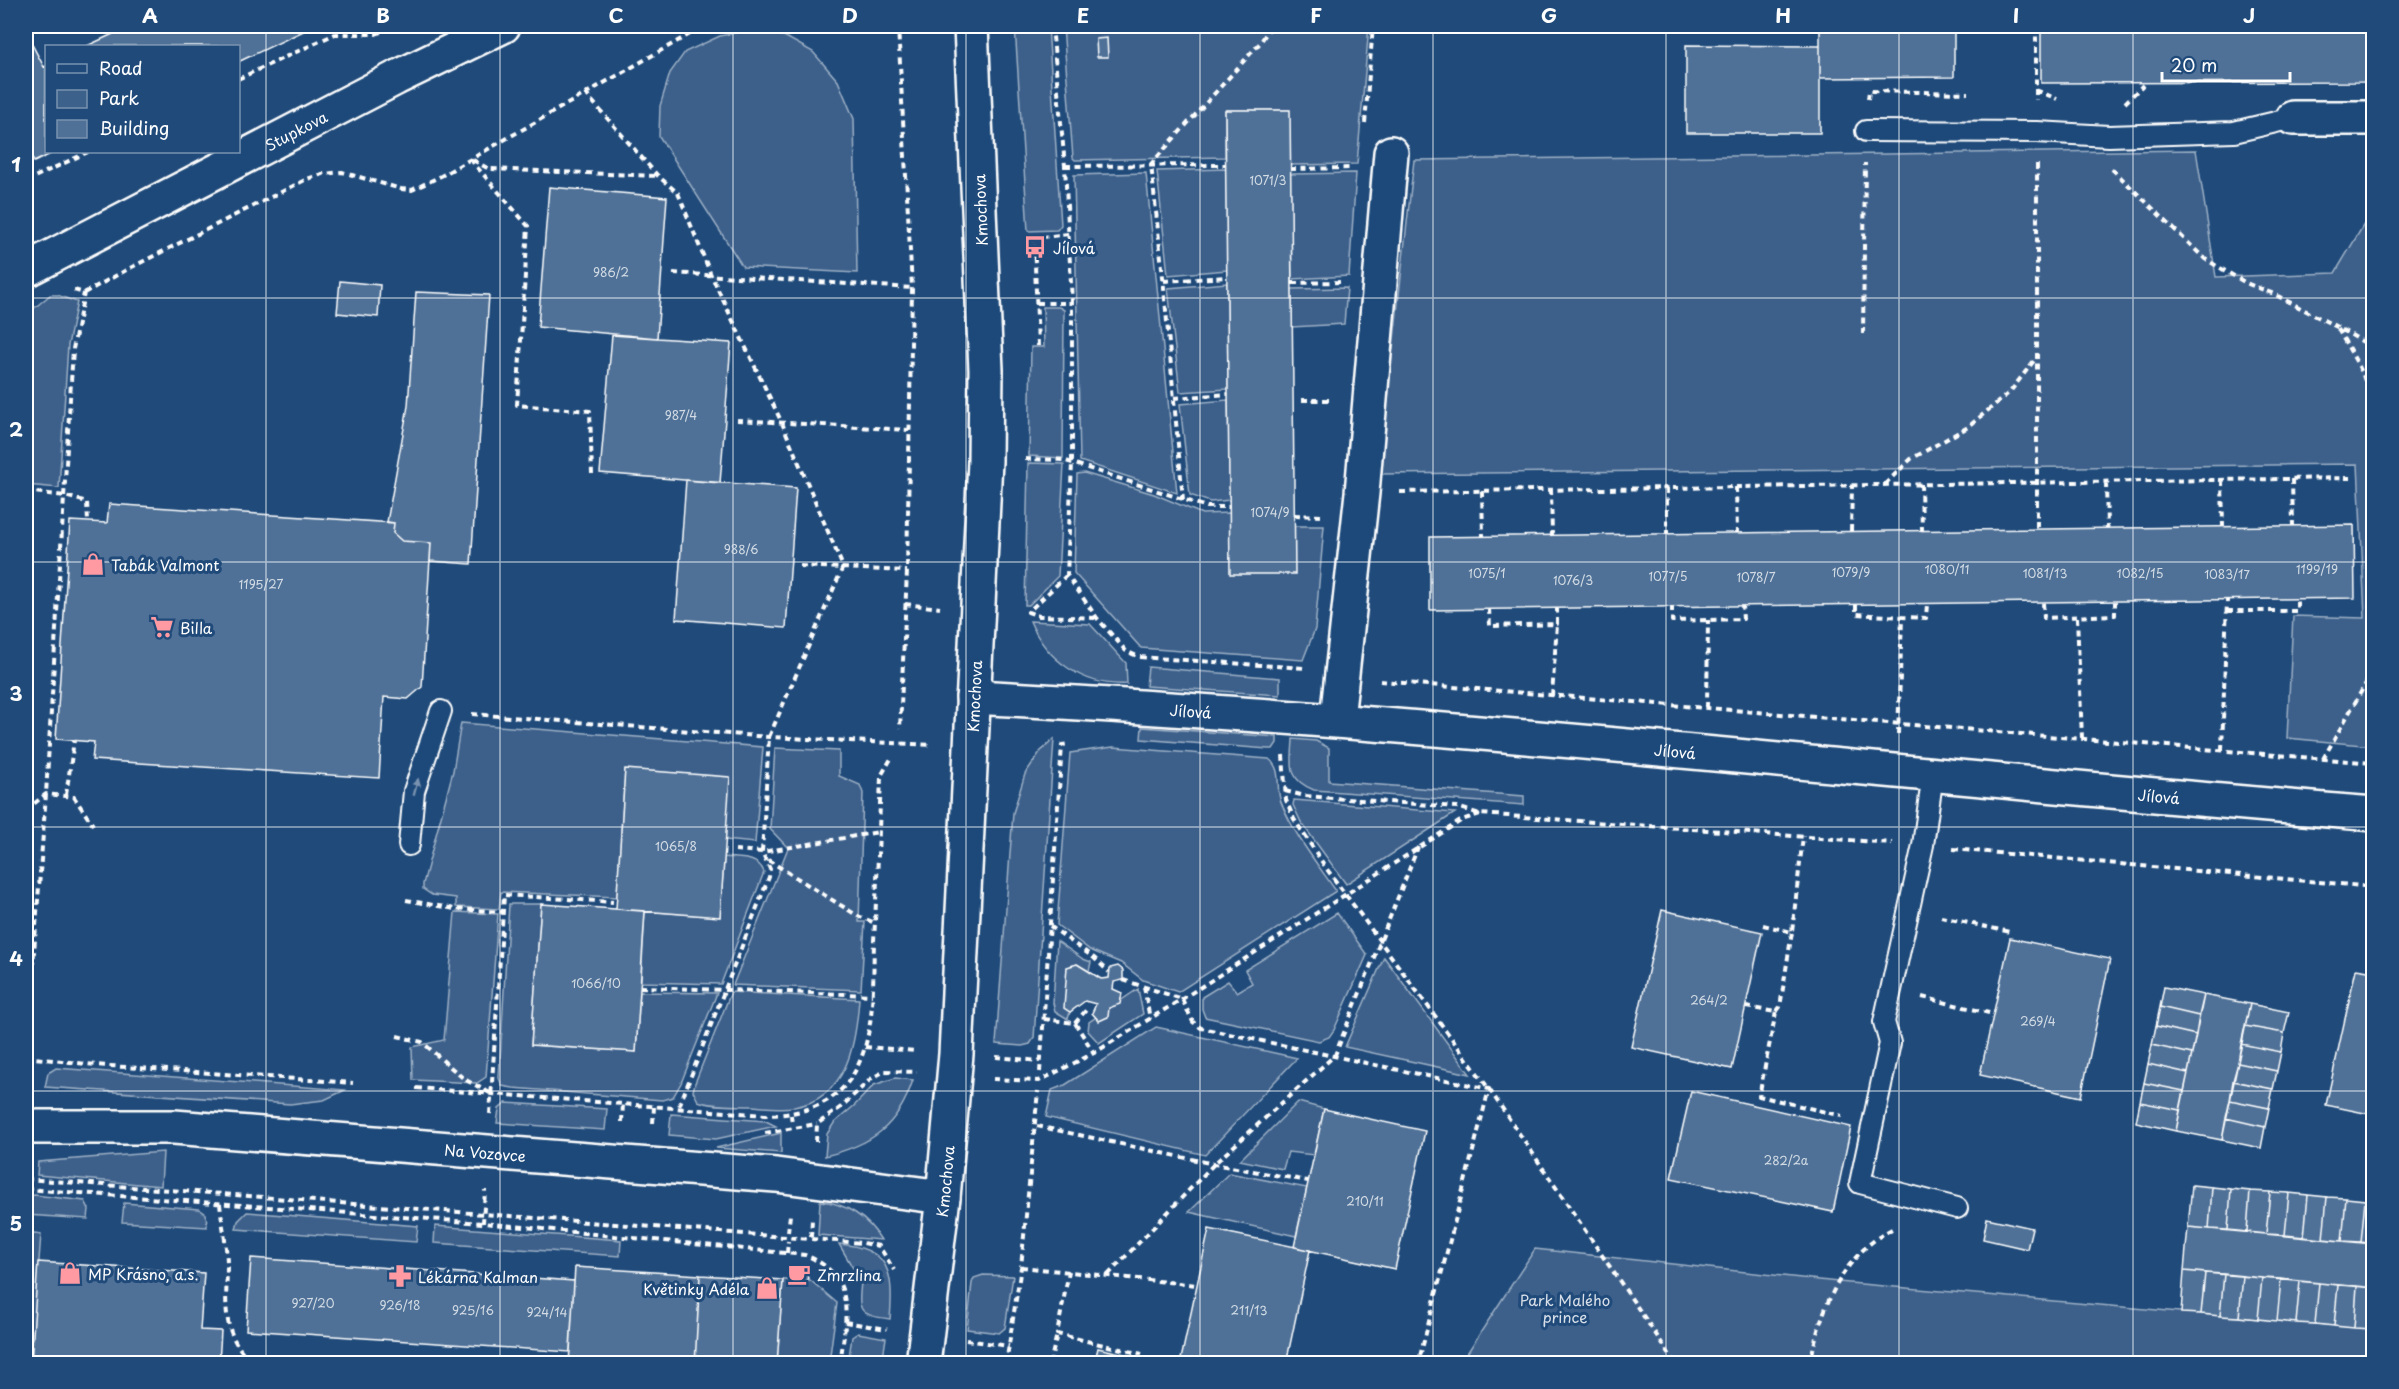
<svg xmlns="http://www.w3.org/2000/svg" width="2399" height="1389" font-family="'Playpen Sans',sans-serif">
	<style>
		.green { fill: #3c618b; stroke: #9eb0c5; stroke-width: 1.5 }
		.building { fill: #507197; stroke: #fff; stroke-width: 1.5 }
		.lines { fill: none; stroke-linecap: round; stroke-linejoin: round }
		.service-casing { stroke: #fff; stroke-width: 24 }
		.minor-casing { stroke: #fff; stroke-width: 38 }
		.tertiary-casing { stroke: #fff; stroke-width: 38 }
		.path { stroke: #fff; stroke-width: 4; stroke-dasharray: 6 4.5; stroke-linecap: butt }
		.service { stroke: #1f4a7a; stroke-width: 20 }
		.minor { stroke: #1f4a7a; stroke-width: 33 }
		.tertiary { stroke: #1f4a7a; stroke-width: 33 }
		.oneway { fill: #7992af }
		.grid { fill: none; stroke: #fff; stroke-width: 1.5; stroke-opacity: 0.55 }
		.labels { text-anchor: middle; dominant-baseline: central; stroke-width: 6; stroke-linejoin: round; paint-order: stroke }
		.number-label { font-size: 12px; fill: #d3dce5 }
		.street-label { font-size: 15px; fill: #fff; stroke: #1f4a7a }
		.poi-label { font-size: 15px; fill: #fff; stroke: #1f4a7a; text-anchor: start }
		.park-label { font-size: 15px; fill: #d8dfe8; stroke: #1f4a7a }
		.neatline { fill: none; stroke: #fff; stroke-width: 2 }
		.grid-label { font-size: 20px; text-anchor: middle; font-weight: bold; fill: #fff }
	</style>
	<rect width="100%" height="100%" fill="#1f4a7a"/>
	<filter id="ink" filterUnits="userSpaceOnUse"><feTurbulence type="fractalNoise" baseFrequency=".0167" numOctaves="2"/><feDisplacementMap in="SourceGraphic" scale="12" xChannelSelector="R" yChannelSelector="G"/><feConvolveMatrix kernelMatrix="1 2 1 2 8 2 1 2 1" color-interpolation-filters="sRGB"/></filter>
	<g filter="url(#ink)">
		<path class="green" d="M1015,26H1048L1061,225L1057,230L1028,231Z
			M1063,26H1369L1357,164L1290,165L1289,110H1225V157L1075,160L1073,158Z
			M748,30L784,36L813,52L838,81L854,119L857,273L743,267L659,136L660,106L670,73L685,52L720,36Z
			M2196,150L2216,277L2335,273L2373,209V746L2287,738L2293,616L2365,618L2358,464L1379,474L1414,160Z
			M1226,169L1227,270L1168,275L1157,171Z
			M1146,173L1177,493L1080,461L1074,175Z
			M1356,173L1349,276L1292,279L1290,174Z
			M1227,283L1228,389L1180,392L1168,288Z
			M1347,288L1344,324L1292,327V289Z
			M50,295H57L77,302L68,345L59,488L26,485V315Z
			M1043,307H1059L1064,310L1063,458L1029,456L1031,347H1044Z
			M1228,400L1230,500L1210,502L1190,495L1180,404Z
			M1028,463L1064,464L1058,576L1029,605H1025Z
			M1084,473L1154,494L1202,514L1230,513L1294,526H1324L1315,629L1303,660L1141,648L1074,573L1077,474Z
			M1030,621L1090,624L1126,663L1127,684C1084,687 1046,660 1030,621Z
			M1148,667L1280,678V695L1146,686Z
			M461,723L763,747L755,843L725,840L625,770L617,897L501,892L499,909L456,907V898L432,895L423,889V884L453,771Z
			M1142,727L1277,737V743L1273,749H1268L1141,739Z
			M1054,739L1034,1038L1030,1044L1022,1046L996,1044L1013,813L1025,774L1040,752Z
			M1293,739L1316,741L1329,748V781L1524,796V805L1314,790C1286,779 1292,764 1293,739Z
			M1113,747L1269,759C1283,770 1275,787 1281,802C1294,835 1316,862 1336,891L1178,992L1143,980L1121,963L1090,950L1057,925L1070,753Z
			M775,748L839,751V776L860,785L863,793L859,922H865L861,990L733,985L788,848L770,829Z
			M1294,800L1455,813L1346,884L1301,822L1293,805Z
			M724,857C739,859 758,856 764,872L721,984L641,982L645,911L720,917Z
			M509,904H541L531,1045L636,1052L640,992L717,993L681,1083L673,1097L662,1100L513,1088L502,1086L499,1078Z
			M455,912L498,914L486,1077L477,1083L413,1080L412,1047L444,1040Z
			M1337,913L1367,955L1334,1030L1329,1037L1319,1041L1205,1017L1202,1009V997L1228,981L1237,992L1252,983L1245,970Z
			M1057,941L1083,959L1091,962L1089,971L1077,964L1067,967L1070,1012L1068,1019L1055,1011L1053,1003Z
			M1384,957L1470,1074L1345,1047Z
			M1138,989L1143,1014L1099,1043L1088,1031L1089,1022Z
			M731,992L859,999C856,1043 848,1098 794,1107C780,1109 766,1107 752,1106C735,1105 714,1107 698,1101L693,1091L695,1083Z
			M1156,1027L1297,1058L1205,1155L1046,1117L1052,1090L1065,1085Z
			M56,1068L345,1090L324,1100L290,1104L45,1087L48,1073Z
			M895,1078L913,1080C898,1127 871,1145 825,1156L827,1134L834,1123L855,1105L874,1085Z
			M1298,1102L1324,1109L1314,1155L1288,1152L1283,1169L1240,1160Z
			M506,1103L607,1109L605,1130L497,1123L499,1109Z
			M671,1114L766,1121L776,1126L716,1139L669,1135Z
			M781,1133V1153L716,1148Z
			M163,1152L161,1186L37,1175L38,1162Z
			M1229,1173L1307,1188L1296,1236L1189,1212Z
			M34,1195L85,1201L89,1209L88,1219L26,1215V1198Z
			M820,1201C846,1203 868,1218 881,1240L818,1235Z
			M124,1203L199,1209L206,1214L207,1227L122,1222Z
			M247,1212L418,1226L416,1242L236,1229L238,1221Z
			M435,1226L621,1240L620,1256L434,1243Z
			M26,1232L41,1234L31,1364L26,1363Z
			M839,1244C890,1248 894,1272 890,1319C858,1315 858,1311 861,1282Z
			M1535,1249L1838,1282L2374,1329L2373,1364H1460Z
			M983,1275L1013,1276L1005,1328L999,1333L967,1329L972,1283L974,1278Z
			M783,1280H810L837,1303L829,1363L777,1361Z
			M858,1333L886,1338L882,1363H848L852,1337Z"/>
		<path class="building" d="M130,26H314L238,62V46H87Z
			M1820,26H1954V77L1820,78Z
			M2041,26H2374V82L2041,83Z
			M26,33L44,67L46,66V152H55L34,162L26,146Z
			M1107,38L1108,57H1097L1096,39Z
			M1686,45L1820,46V133H1686Z
			M1225,110H1290L1295,574H1230Z
			M549,187L667,197L657,338L538,327Z
			M340,281L380,285L378,317L337,313Z
			M416,292L489,295L471,564L430,561L431,543L402,541L393,533L394,523L387,522L408,406Z
			M612,335L731,343L720,483L600,473Z
			M686,480L796,488L786,628L676,619Z
			M109,504L394,523L393,533L402,541L431,543L422,687L408,699L384,697L379,778L92,760L94,742L56,739L70,521L107,523Z
			M2354,525L2355,598L1430,610V537Z
			M625,769L730,777L720,917L616,909Z
			M541,904L645,911L636,1052L531,1045Z
			M1662,910L1762,932L1732,1069L1631,1047Z
			M2010,938L2110,959L2081,1097L1980,1075Z
			M1077,964L1101,979L1109,978L1110,968L1118,966L1123,970V980L1114,982L1113,989L1122,993L1120,1004L1109,1008L1108,1017L1099,1021L1092,1013L1096,1004L1085,1001L1070,1012L1064,1008L1067,967Z
			M2356,969L2374,972V1115L2326,1105Z
			M2164,987L2204,995L2199,1016L2160,1007Z
			M2204,995L2250,1004L2222,1140L2176,1131Z
			M2250,1004L2289,1012L2284,1033L2245,1026Z
			M2160,1007L2199,1016L2196,1035L2156,1026Z
			M2156,1026L2196,1035L2192,1054L2152,1045Z
			M2245,1026L2284,1033L2281,1052L2241,1044Z
			M2241,1044L2281,1052L2277,1071L2238,1063Z
			M2152,1045L2192,1054L2188,1073L2148,1064Z
			M2238,1063L2277,1071L2273,1089L2233,1081Z
			M2148,1064L2188,1073L2184,1091L2144,1083Z
			M2233,1081L2273,1089L2269,1108L2230,1100Z
			M2144,1083L2184,1091L2180,1110L2140,1102Z
			M1691,1091L1851,1127L1833,1212L1671,1178Z
			M2230,1100L2269,1108L2265,1127L2226,1118Z
			M2140,1102L2180,1110L2176,1131L2136,1122Z
			M1324,1109L1425,1131L1395,1269L1294,1247Z
			M2226,1118L2265,1127L2261,1148L2222,1140Z
			M2192,1185L2212,1187L2209,1229L2188,1227Z
			M2212,1187L2231,1189L2228,1230L2209,1229Z
			M2231,1189L2250,1191L2247,1232L2228,1230Z
			M2250,1191L2270,1192L2266,1234L2247,1232Z
			M2270,1192L2289,1193L2285,1235L2266,1234Z
			M2289,1193L2308,1195L2304,1237L2285,1235Z
			M2308,1195L2327,1197L2323,1239L2304,1237Z
			M2327,1197L2346,1198L2342,1241L2323,1239Z
			M2346,1198L2365,1200L2361,1242L2342,1241Z
			M2365,1200L2374,1201V1244L2361,1242Z
			M1987,1218L2032,1228L2027,1249L1983,1239Z
			M2188,1227L2374,1244V1288L2184,1271Z
			M1209,1229L1310,1250L1286,1364H1180Z
			M251,1258L574,1281L570,1352L246,1330Z
			M38,1262L204,1273L200,1330L221,1331L219,1364H31Z
			M575,1267L700,1275L695,1364H569Z
			M795,1269L804,1270L809,1278L804,1286H793L789,1278Z
			M2184,1271L2205,1273L2201,1314L2181,1313Z
			M2205,1273L2224,1274L2220,1316L2201,1314Z
			M2224,1274L2243,1276L2239,1317L2220,1316Z
			M700,1275L783,1280L777,1364H695Z
			M2243,1276L2262,1278L2258,1319L2239,1317Z
			M2262,1278L2281,1279L2277,1321L2258,1319Z
			M2281,1279L2300,1281L2296,1323L2277,1321Z
			M2300,1281L2319,1283L2315,1324L2296,1323Z
			M2319,1283L2338,1285L2334,1326L2315,1324Z
			M2338,1285L2357,1286L2354,1328L2334,1326Z
			M2357,1286L2374,1288V1329L2354,1328Z
			M1098,1348L1168,1364H1094Z"/>
		<g class="lines">
			<g class="service-casing">
				<path id="service" d="M1866,131L2037,132L2109,136L2234,132L2293,118
					M1933,774L1923,845L1884,1022L1890,1043L1860,1183L1957,1208
					M409,845L414,791L441,711"/>
			</g>
			<g class="minor-casing">
				<g id="minor">
					<path d="M2293,118H2374"/>
					<path id="s1" d="M26,270L396,78L503,26"/>
					<path id="s2" d="M973,697C1441,721 1907,776 2374,814"/>
					<path d="M1337,719L1362,493L1391,153"/>
					<path id="s3" d="M26,1127H174L776,1175L943,1197"/>
				</g>
			</g>
			<g class="tertiary-casing">
				<g id="tertiary">
					<path id="s4" d="M923,1364L943,1197L956,1054L985,461L986,370L971,26"/>
				</g>
			</g>
			<path class="path" d="M898,26L912,288L907,571L900,729
				M1052,26L1065,166L1072,303V463L1067,575L1097,618L1126,651L1139,657L1305,668
				M2036,26V100
				M238,79L335,34H376L394,26
				M2036,90L2057,99
				M585,93L658,176L678,193L711,275L782,423L843,567L769,737L762,852L770,869L769,877L678,1109
				M1868,99L1869,91L1968,93
				M2125,103L2143,85
				M1365,123L1373,26
				M470,159L528,226L517,405L590,411L592,474
				M473,160L489,169L658,176
				M2037,164V529
				M1065,166L1225,165
				M1290,169L1352,168
				M2112,169L2205,259L2246,283L2274,294L2337,327L2374,348
				M26,181L88,152
				M673,273L912,288
				M1164,281L1227,277
				M1292,283L1341,282
				M74,290L84,293L132,267L307,179L323,174L342,172L401,189L412,190L441,176L704,26
				M1037,303H1072
				M2338,329L2362,372L2374,407
				M1863,334L1865,163
				M1038,346L1034,238L1069,234
				M1174,398L1228,394
				M1302,400H1332
				M737,420L909,430
				M1025,459L1063,460L1207,507H1230
				M2292,479L2293,526
				M2222,480L2223,527
				M2106,483L2107,528
				M1885,484L1911,459L1968,427L2010,392L2036,358
				M1921,484L1922,531
				M1736,487L1737,533
				M1667,488V534
				M1551,489L1552,536
				M26,491L65,496L87,502L88,522
				M1482,491L1483,536
				M1400,492L2350,478
				M1183,500L1163,277L1151,164L1260,43L1271,26
				M1294,515L1321,516
				M1851,531L1852,485
				M800,566L907,571
				M1067,575L1028,612L1039,616L1097,618
				M2043,603L2044,618L2115,615V602
				M905,604L940,608
				M1856,605V614L1902,617
				M1672,607V621L1743,619L1742,606
				M1489,609L1490,626L1557,624V609
				M2227,611H2297V599
				M2077,617L2082,738
				M1380,681L2374,763
				M1552,696L1557,624
				M1707,708L1708,620
				M472,714L769,737L931,745
				M1898,734L1902,617L1926,618L1927,604
				M2222,750L2227,600
				M1283,755L1286,800L1294,819L1326,868L1489,1089L1676,1364
				M2323,759L2374,669
				M1285,791L1305,796L1457,807L1480,814L1892,843
				M66,795L74,741
				M26,810L46,794L74,797L93,825
				M1953,849L2374,887
				M735,850L762,852L879,832
				M768,860L858,916L875,923
				M406,900L455,909L503,912
				M1941,917L2010,932
				M1763,925L1792,932L1803,836
				M1050,926L1094,958L1109,972
				M1123,980L1182,999L1193,1022L1201,1028L1489,1089L1418,1364
				M640,987L872,995
				M1144,987L1150,1019
				M1922,997L1993,1014
				M1746,1007L1776,1012L1780,1007L1792,932
				M1776,1012L1759,1096L1842,1116
				M1044,1019L1075,1023
				M1075,1023L1094,1053
				M1075,1023L1087,1009
				M397,1036L422,1042L464,1079L490,1093
				M865,1047L917,1051
				M26,1057L96,1065L353,1083
				M996,1057L1040,1061
				M1040,1072L1062,745L1070,744
				M993,1079L1039,1081L1094,1053L1182,999L1462,820L1480,814
				M30,1083V1005L46,794L73,349L84,293
				M416,1088L765,1115C805,1115 842,1103 859,1063C875,1029 873,978 874,941C877,886 879,831 881,776L892,757
				M490,1114L504,895L613,902
				M791,1115L792,1124
				M622,1122L623,1104
				M653,1123L654,1107
				M1037,1126L1214,1164L1308,1181
				M765,1133L817,1124
				M816,1142L817,1124L840,1108L872,1078L885,1071L917,1072
				M26,1179L863,1243L879,1246L894,1270
				M26,1189L483,1223L805,1255C858,1276 846,1318 840,1364
				M220,1204C222,1224 227,1245 227,1265C227,1298 220,1330 247,1357L333,1364
				M483,1223L485,1190
				M788,1232L790,1215
				M811,1237L812,1219
				M787,1253L788,1241
				M1021,1267L1197,1285
				M1069,1271L1057,1334L1142,1354
				M1108,1275L1214,1164L1335,1055L1418,847
				M845,1322L887,1329
				M966,1340L1009,1346
				M1006,1364L1021,1267L1038,1091
				M1050,1364L1057,1334
				M1810,1364C1820,1310 1842,1254 1894,1228"/>
			<use href="#service" class="service"/>
			<use href="#minor" class="minor"/>
			<use href="#tertiary" class="tertiary"/>
		</g>
		<defs><path id="oneway-solid" d="M-6-.8H1V-3.2L6.5 0L1 3.2V.8H-6Z" transform="scale(1.5)"/></defs>
		<use class="oneway" href="#oneway-solid" transform="translate(416 787) rotate(-75)"/>
	</g>
	<path class="grid" d="M266,26V1364M500,26V1364M733,26V1364M966,26V1364M1200,26V1364M1433,26V1364M1666,26V1364M1899,26V1364M2133,26V1364M26,298H2374M26,562H2374M26,827H2374M26,1091H2374"/>
	<defs>
		<g id="bus-bare" transform="scale(1.8)"><path d="M-5-6H5V4H4V6H2V4H-2V6H-4V4H-5ZM-3.5-4V0h7V-4ZM-3.5 1.2v1.5H-2V1.2ZM2 1.2v1.5H3.5V1.2Z" fill="#ff9aa2" stroke="#1f4a7a" stroke-width="2.5" paint-order="stroke"/></g>
		<g id="shop-bare" transform="scale(1.8)"><path d="M-5-2.5h2.3a2.7 3.5 0 0 1 5.4 0H5L5.5 6h-11ZM-1.5-2.5h3a1.5 2.3 0 0 0-3 0Z" fill="#ff9aa2" stroke="#1f4a7a" stroke-width="2.5" paint-order="stroke"/></g>
		<g id="supermarket-bare" transform="scale(1.8)"><path d="M-6-5.5h2.5l.6 2H6L4.5 2H-2.5L-4.4-4H-6ZM-1.5 3.2a1.3 1.3 0 1 0 .1 0ZM3 3.2a1.3 1.3 0 1 0 .1 0Z" fill="#ff9aa2" stroke="#1f4a7a" stroke-width="2.5" paint-order="stroke"/></g>
		<g id="cafe-bare" transform="scale(1.8)"><path d="M-5.5-4.5H6V0H3Q3 3.5 0 3.5H-2.5Q-5.5 3.5-5.5 0ZM3-3.2v2h1.7v-2ZM-6 4.5H4V6H-6Z" fill="#ff9aa2" stroke="#1f4a7a" stroke-width="2.5" paint-order="stroke"/></g>
		<g id="pharmacy-bare" transform="scale(1.8)"><path d="M-2-6h4v4h4v4h-4v4h-4v-4h-4v-4h4Z" fill="#ff9aa2" stroke="#1f4a7a" stroke-width="2.5" paint-order="stroke"/></g>
	</defs>
	<g fill-rule="evenodd">
		<use href="#bus-bare" x="1035" y="247"/>
		<use href="#shop-bare" x="93" y="564"/>
		<use href="#supermarket-bare" x="162" y="627"/>
		<use href="#shop-bare" x="70" y="1273"/>
		<use href="#cafe-bare" x="799" y="1274"/>
		<use href="#pharmacy-bare" x="400" y="1276"/>
		<use href="#shop-bare" x="767" y="1288"/>
	</g>
	<g class="labels">
		<g class="number-label">
			<text x="1268" y="180">1071/3</text>
			<text x="611" y="272">986/2</text>
			<text x="681" y="415">987/4</text>
			<text x="1270" y="512">1074/9</text>
			<text x="741" y="549">988/6</text>
			<text x="1947" y="569">1080/11</text>
			<text x="2317" y="569">1199/19</text>
			<text x="1851" y="572">1079/9</text>
			<text x="1487" y="573">1075/1</text>
			<text x="2045" y="573">1081/13</text>
			<text x="2140" y="573">1082/15</text>
			<text x="2227" y="574">1083/17</text>
			<text x="1668" y="576">1077/5</text>
			<text x="1756" y="577">1078/7</text>
			<text x="1573" y="580">1076/3</text>
			<text x="261" y="584">1195/27</text>
			<text x="676" y="846">1065/8</text>
			<text x="596" y="983">1066/10</text>
			<text x="1709" y="1000">264/2</text>
			<text x="2038" y="1021">269/4</text>
			<text x="1786" y="1160">282/2a</text>
			<text x="1365" y="1201">210/11</text>
			<text x="313" y="1303">927/20</text>
			<text x="400" y="1305">926/18</text>
			<text x="473" y="1310">925/16</text>
			<text x="1249" y="1310">211/13</text>
			<text x="547" y="1312">924/14</text>
		</g>
		<g class="street-label">
			<text stroke="none"><textPath href="#s1" startOffset="304">Stupkova</textPath></text>
			<text transform="translate(980 210) rotate(-92)">Kmochova</text>
			<text stroke="none"><textPath href="#s4" startOffset="670">Kmochova</textPath></text>
			<text stroke="none"><textPath href="#s2" startOffset="218">Jílová</textPath></text>
			<text stroke="none"><textPath href="#s2" startOffset="704">Jílová</textPath></text>
			<text stroke="none"><textPath href="#s2" startOffset="1190">Jílová</textPath></text>
			<text stroke="none"><textPath href="#s3" startOffset="460">Na Vozovce</textPath></text>
			<text stroke="none"><textPath href="#s4" startOffset="184">Kmochova</textPath></text>
		</g>
		<g class="poi-label">
			<text x="1053" y="247">Jílová</text>
			<text x="111" y="564">Tabák Valmont</text>
			<text x="180" y="627">Billa</text>
			<text x="88" y="1273">MP Krásno, a.s.</text>
			<text x="817" y="1274">Zmrzlina</text>
			<text x="418" y="1276">Lékárna Kalman</text>
			<text x="749" y="1288" text-anchor="end">Květinky Adéla</text>
		</g>
		<g class="park-label">
			<text x="1565" y="1299">Park Malého<tspan x="1565" dy="17">prince</tspan></text>
		</g>
	</g>
	<rect width="2399" height="1389" fill="none" stroke="#1f4a7a" stroke-width="66"/>
	<rect x="45" y="45" width="195" height="108" fill="#1f4a7a" stroke="#7992af" stroke-width="1.5"/>
	<rect x="57" y="64" width="30" height="9" fill="#1f4a7a" stroke="#7992af" stroke-width="1.5"/>
	<text x="99" y="75" font-size="18" fill="#ffffff">Road</text>
	<rect x="57" y="90" width="30" height="18" fill="#3c618b" stroke="#7992af" stroke-width="1.5"/>
	<text x="99" y="105" font-size="18" fill="#ffffff">Park</text>
	<rect x="57" y="120" width="30" height="18" fill="#507197" stroke="#7992af" stroke-width="1.5"/>
	<text x="99" y="135" font-size="18" fill="#ffffff">Building</text>
	<path d="M2162 72v9h128v-9" fill="none" stroke="#ffffff" stroke-width="3"/>
	<text x="2171" y="72" font-size="18" fill="#ffffff" stroke="#1f4a7a" stroke-width="4.5" paint-order="stroke">20 m</text>
	<rect x="33" y="33" width="2333" height="1323" class="neatline"/>
	<g class="grid-label">
		<text x="150" y="23">A</text>
		<text x="383" y="23">B</text>
		<text x="616" y="23">C</text>
		<text x="850" y="23">D</text>
		<text x="1083" y="23">E</text>
		<text x="1316" y="23">F</text>
		<text x="1549" y="23">G</text>
		<text x="1783" y="23">H</text>
		<text x="2016" y="23">I</text>
		<text x="2249" y="23">J</text>
		<text x="16" y="172">1</text>
		<text x="16" y="437">2</text>
		<text x="16" y="701">3</text>
		<text x="16" y="966">4</text>
		<text x="16" y="1231">5</text>
	</g>
</svg>
